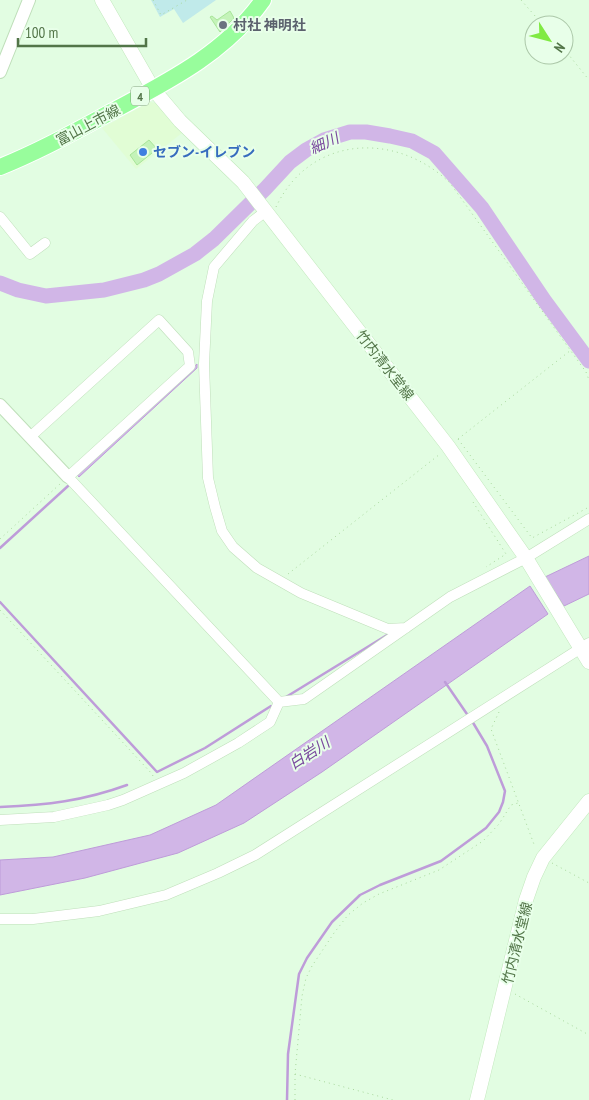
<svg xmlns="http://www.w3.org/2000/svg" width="589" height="1100" font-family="'PT Sans Narrow','Noto Sans JP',sans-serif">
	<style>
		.commercial { fill: #e1fdd5 }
		.green { fill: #c0eaea }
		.water { fill: #d1b6e7; stroke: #be9cd9 }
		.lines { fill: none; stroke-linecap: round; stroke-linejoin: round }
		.stream { stroke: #be9cd9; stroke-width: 2.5 }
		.river { stroke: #d1b6e7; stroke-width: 15 }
		.building { fill: #c4f3b9; stroke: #a8e699 }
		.minor-casing { stroke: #bfdfba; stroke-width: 11 }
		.tertiary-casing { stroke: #bfdfba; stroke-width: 14 }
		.secondary-casing { stroke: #c2e8bd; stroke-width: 15 }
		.primary-casing { stroke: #fff; stroke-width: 18 }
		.path { stroke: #a8d89c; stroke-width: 1; stroke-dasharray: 1 4; stroke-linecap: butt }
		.minor { stroke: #fff; stroke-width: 10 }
		.tertiary { stroke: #fff; stroke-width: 12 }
		.secondary { stroke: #fff; stroke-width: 14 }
		.primary { stroke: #98fd9c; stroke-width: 16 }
		.worship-dot { fill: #6b7280; stroke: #e8ffe9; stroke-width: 2 }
		.shop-dot { fill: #3f7fe0; stroke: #e8ffe9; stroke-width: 2 }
		.labels { text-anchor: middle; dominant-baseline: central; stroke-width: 4; stroke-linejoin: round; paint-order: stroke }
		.shield { fill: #e8ffe9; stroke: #7f9e78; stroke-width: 1 }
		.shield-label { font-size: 12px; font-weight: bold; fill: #527548 }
		.worship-label { font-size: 14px; font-weight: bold; fill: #5b616d; stroke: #e8ffe9; text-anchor: start }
		.street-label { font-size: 14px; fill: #527548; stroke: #e8ffe9 }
		.shop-label { font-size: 14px; font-weight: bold; fill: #366cbe; stroke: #e8ffe9; text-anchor: start }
		.water-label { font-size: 15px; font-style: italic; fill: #7a499e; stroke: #e8ffe9 }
	</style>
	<rect width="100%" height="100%" fill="#e2fde2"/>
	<path class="commercial" d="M150,102L160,104L183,131L182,133L136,169L102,128Z"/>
	<path class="green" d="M151,0H216L183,23L174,9L160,17Z"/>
	<path class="water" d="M197,364V368L79,477L77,475Z
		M589,556V594L564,606L545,577Z
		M530,586L548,614L322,772L244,823L178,853L85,878L0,895V860L53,857L150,835L216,805Z"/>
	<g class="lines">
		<path class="stream" d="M0,548L68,486
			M0,602L157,772L205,748L271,706
			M445,682L469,717
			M286,697L387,635
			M0,807C47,805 83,801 127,785
			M287,1100L288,1054L299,974L307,958L332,922L360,895L380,885L441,861L486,828L499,812L503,802L505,791L487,746L472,721"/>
		<path class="river" d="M0,283L18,290L46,296L104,290L144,280L159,274L195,254L214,239L265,189L290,162L306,150L324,140L350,132H366L390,136L412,141L434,153L482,208L544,300L589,361"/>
	</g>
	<path class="building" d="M230,11L234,18L220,32L210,17L212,16L217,20Z
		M149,140L157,149L137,165L130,155Z"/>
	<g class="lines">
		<g class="minor-casing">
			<path id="minor" d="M266,211L253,221L214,267L207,301L204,364L208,478L215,507L222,531L233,547L257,568L301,593L388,629L406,628
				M0,217L30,254L45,243
				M30,437L159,320L188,352L190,366L68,477L279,702
				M279,702L304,699L450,597L526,558L589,519
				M0,820L54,817L108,805L123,800L184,773L238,743L270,722L279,702
				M0,919H33L99,911L166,895L218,873L255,855L589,643"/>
		</g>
		<g class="tertiary-casing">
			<path id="tertiary" d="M0,72L29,0
				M0,405L68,477"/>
		</g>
		<g class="secondary-casing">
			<path id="secondary" d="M102,0L153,89L180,121L243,182L448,446L526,558L589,662
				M477,1100L526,900L534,877L543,858L589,801"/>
		</g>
		<g class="primary-casing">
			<path id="primary" d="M0,167C38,152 73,133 109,113C165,83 225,54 263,0"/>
		</g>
		<path class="path" d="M153,0L161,15L187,0
			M521,0L543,25
			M564,49L589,80
			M276,207C310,135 396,131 450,183L586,372L589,380
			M458,439L571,350
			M458,439L532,538L589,507
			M473,502L506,554L486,567
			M0,539L60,484
			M288,574L440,454
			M0,610L153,775L152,777
			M499,712L491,729L535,847
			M552,863L589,883
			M515,994L589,1035
			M295,1074L393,1100
			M295,1100V1074L302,996L306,978L312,966L334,933L348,915L363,903L379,894L439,870L483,841L499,824L511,805L518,803"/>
		<use href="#minor" class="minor"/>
		<use href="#tertiary" class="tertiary"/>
		<use href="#secondary" class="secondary"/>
		<use href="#primary" class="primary"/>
	</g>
	<circle class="worship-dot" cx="223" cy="25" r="5"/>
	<circle class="shop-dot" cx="143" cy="152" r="5"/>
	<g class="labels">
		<rect class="shield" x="131" y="86.5" width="18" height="19" rx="4"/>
		<g class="shield-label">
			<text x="140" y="96">4</text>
		</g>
		<g class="worship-label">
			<text x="233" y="25">村社 神明社</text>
		</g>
		<g class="street-label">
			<text transform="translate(88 125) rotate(-28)">富山上市線</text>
			<text transform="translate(385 365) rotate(52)">竹内清水堂線</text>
			<text transform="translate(517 943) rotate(-76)">竹内清水堂線</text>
		</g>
		<g class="shop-label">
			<text x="153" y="152">セブン-イレブン</text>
		</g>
		<g class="water-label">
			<text transform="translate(324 143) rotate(-24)">細川</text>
			<text transform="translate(309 753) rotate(-33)">白岩川</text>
		</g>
	</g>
	<g transform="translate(549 40) rotate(126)"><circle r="24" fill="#e8ffe9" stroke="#acc8a9"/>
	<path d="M0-4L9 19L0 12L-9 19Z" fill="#80ea43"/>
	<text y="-8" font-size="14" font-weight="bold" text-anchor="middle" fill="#527548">N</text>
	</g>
	<path d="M18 38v8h128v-8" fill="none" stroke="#527548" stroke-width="2.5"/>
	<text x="25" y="38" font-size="15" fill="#527548" stroke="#e8ffe9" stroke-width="4" paint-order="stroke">100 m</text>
</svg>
